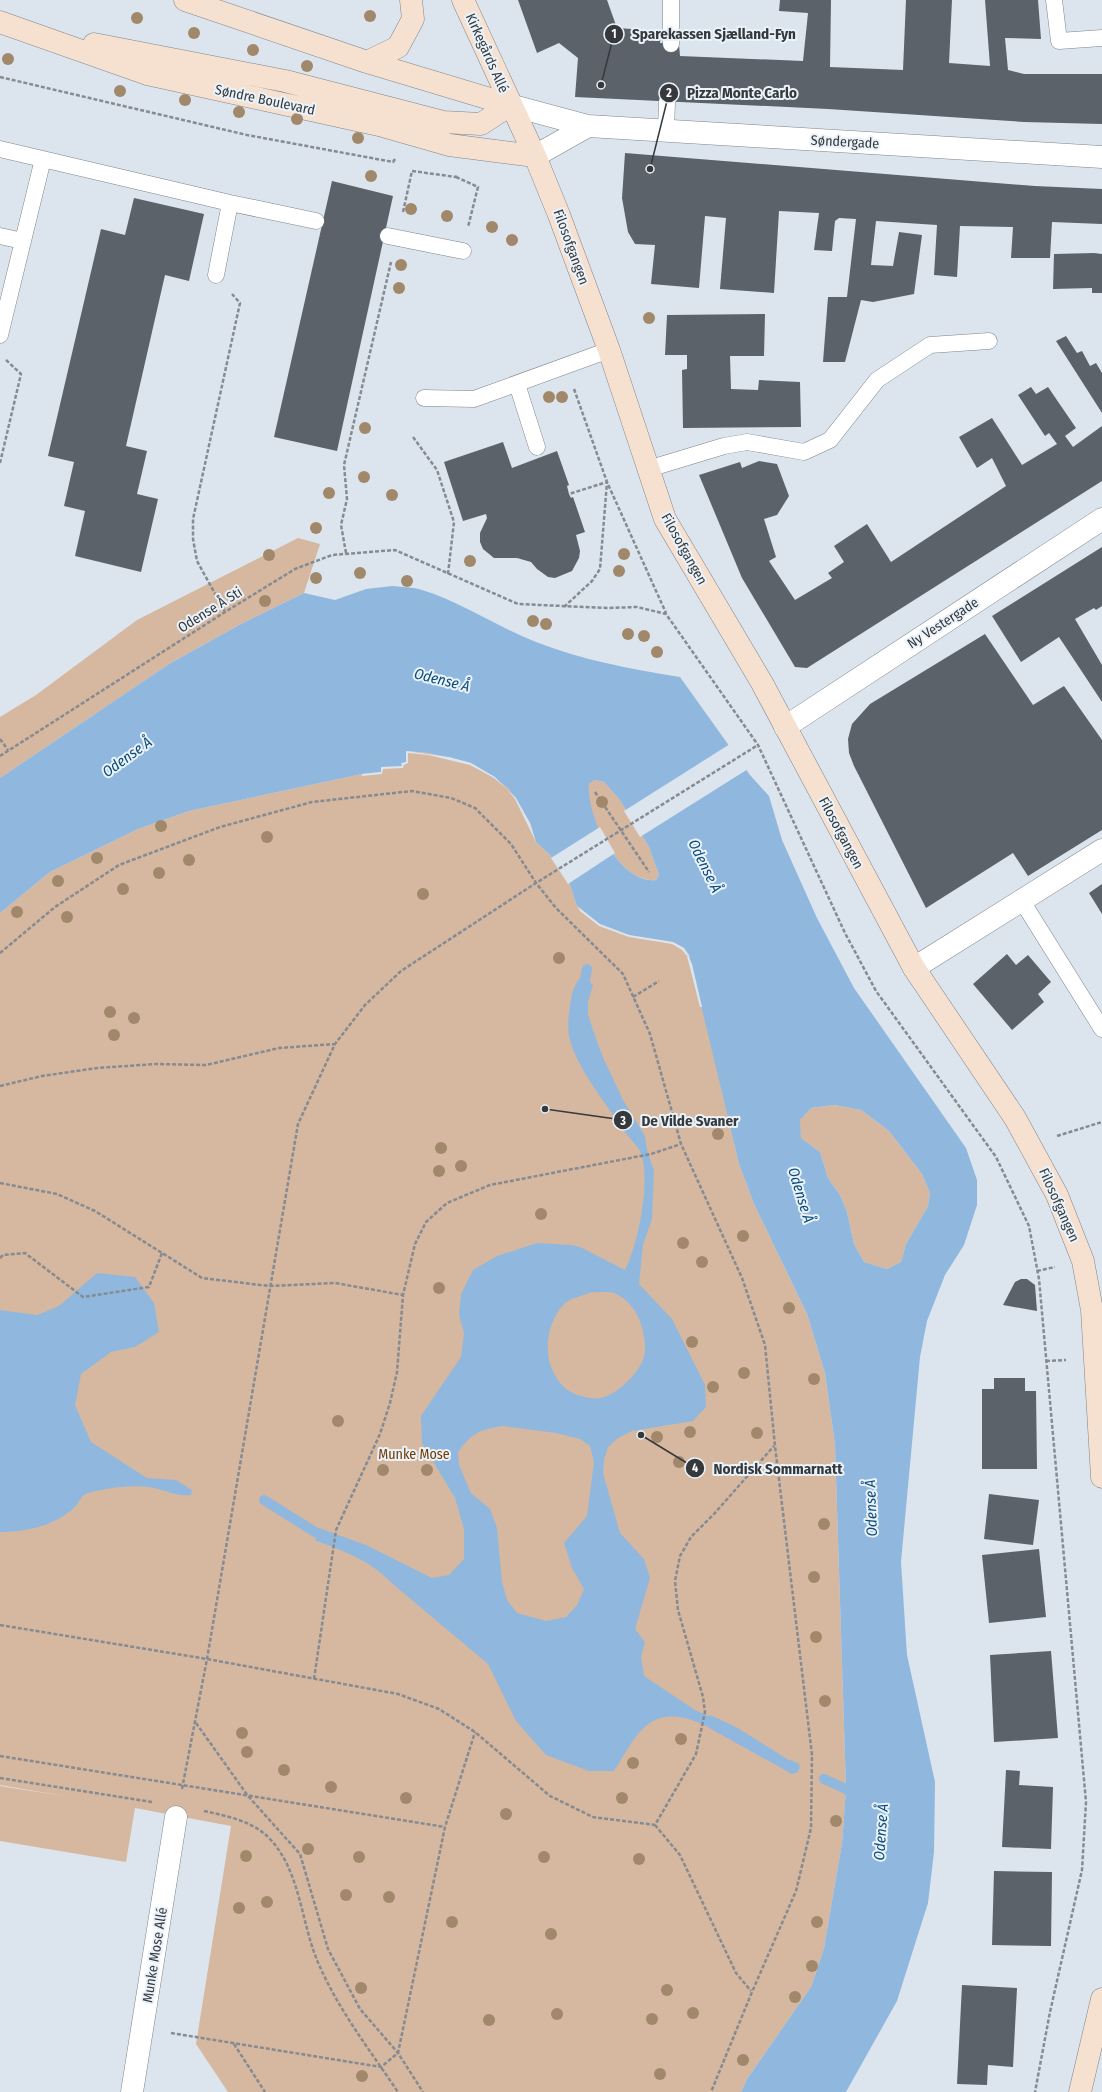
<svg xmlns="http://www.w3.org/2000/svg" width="1102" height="2092" font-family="'Fira Sans Condensed',sans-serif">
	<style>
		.green { fill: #d6b79f }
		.water { fill: #90b8de; fill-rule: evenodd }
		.pier { fill: #dce5ed }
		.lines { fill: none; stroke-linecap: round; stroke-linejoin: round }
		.stream { stroke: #90b8de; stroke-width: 10 }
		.building { fill: #5b6269 }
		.lane-casing { stroke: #7d848b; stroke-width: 17 }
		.street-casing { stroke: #7d848b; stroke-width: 23 }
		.secondary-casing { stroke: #7d848b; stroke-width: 23 }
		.path { stroke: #858b91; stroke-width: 2.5; stroke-dasharray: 4 2; stroke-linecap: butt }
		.lane { stroke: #fff; stroke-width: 16 }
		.street { stroke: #fff; stroke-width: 22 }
		.secondary { stroke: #f6e1d0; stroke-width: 22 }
		.tree { fill: #a2886b }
		.labels { text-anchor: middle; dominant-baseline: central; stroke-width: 4; stroke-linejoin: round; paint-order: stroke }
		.street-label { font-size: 14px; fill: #36393c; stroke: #eaf2fa }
		.park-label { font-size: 14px; fill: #723b00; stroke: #eaf2fa }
		.water-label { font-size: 15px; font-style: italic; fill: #0e4c7b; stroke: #eaf2fa }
		.leader { fill: none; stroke: #36393c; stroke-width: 1.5 }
		.callout-dot { fill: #36393c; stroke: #eaf2fa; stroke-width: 1.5 }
		.mark-label { font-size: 12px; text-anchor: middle; font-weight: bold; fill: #fff }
		.callout-label { font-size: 15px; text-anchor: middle; font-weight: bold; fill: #36393c; stroke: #eaf2fa; stroke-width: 4; stroke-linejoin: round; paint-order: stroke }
	</style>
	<rect width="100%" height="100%" fill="#dce5ed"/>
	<path class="green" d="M298,538L320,544L304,593L241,624L169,664L0,778V717L36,695L137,620Z
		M406,751L429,753L471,763L508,788L530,823L536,842L550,855L570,885L577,906L673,942L684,948L692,964L739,1164L754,1204L807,1314L825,1373L835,1445L846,1789L842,1843L824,1948L811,1987L747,2079L741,2092H228L196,2044L231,1826L135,1808L126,1862L0,1841V1786L70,1797L0,1785V913L50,872L138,829L189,811L362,774L381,772V767Z
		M594,780L604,782L620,800L649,847L659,875L656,880C619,884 586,816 588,784Z
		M834,1105L861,1110L889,1131L922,1174L930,1193L928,1206L906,1244L901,1262L887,1269L864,1262L854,1244L847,1212L840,1195L828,1178L820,1152L801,1138L799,1121L811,1108Z"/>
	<path class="water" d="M392,586C402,587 413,587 422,590C462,602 497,627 536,642C582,660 631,669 680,677L750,775L769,796L782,840L817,918L854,988L966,1148L977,1180V1205L964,1245L945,1275L927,1321L920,1357L901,1562L907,1655L935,1782L934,1852L928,1903L897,2001L846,2092H741L747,2079L811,1987L824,1948L842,1843L846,1789L835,1445L825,1373L807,1314L754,1204L739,1164L689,955L684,948L673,942L629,935L599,924L577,906L570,885L550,855L536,842L530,823L508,788L471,763L429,753L407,751L406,763H401L402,767H381V772L362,774L189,811L138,829L50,872L0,913V778L169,664L241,624L304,593L335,600L366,589ZM594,780L604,782L620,800L649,847L659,875L656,880C619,884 586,816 589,784ZM834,1105L861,1110L889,1131L922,1174L930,1193L928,1206L906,1244L901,1262L887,1269L864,1262L854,1244L847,1212L840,1195L828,1178L820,1152L801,1138L800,1120L811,1108Z
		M586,978L593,985L588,1002V1014L593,1030L602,1055L623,1100L645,1136L647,1150L654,1171L652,1219L643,1245L639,1284L672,1319L705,1385L706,1407L693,1421L632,1431L618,1438L608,1447L604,1460L603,1473L620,1533L644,1559L650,1578L635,1629L645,1642L641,1657L644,1676L695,1710V1721C647,1704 636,1737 614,1771H589L546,1755L516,1721L488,1664L394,1585C371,1561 347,1552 316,1541L314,1529L319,1528L366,1545L432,1578L449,1575L464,1559V1529L455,1498L422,1443L421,1416L461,1357L464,1333L459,1315L461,1294L473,1270L497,1256L537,1243L571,1245L580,1247L625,1270C638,1244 652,1179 640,1151C636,1144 628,1137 623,1129C607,1105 577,1068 570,1040C567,1029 568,1019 570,1007C571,997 573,987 579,979ZM592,1292C599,1293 608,1291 614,1293C627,1298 637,1311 641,1324C644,1336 647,1345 644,1357C639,1373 618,1394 601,1398C591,1400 574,1395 566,1389C541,1367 543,1327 564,1304C570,1298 585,1295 592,1292ZM502,1426L556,1433L580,1439L590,1446L594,1462L587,1516L564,1543L572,1568L584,1589L577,1605L566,1617L546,1621L517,1613L507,1600L502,1582L497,1528L490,1509L471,1493L459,1465L458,1452C472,1433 479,1430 502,1426Z
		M97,1273L135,1277L154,1303L159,1332L135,1347L111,1352L81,1374L75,1405L91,1442L147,1478L176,1480L192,1490L191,1495C176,1497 164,1489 149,1487C130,1485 108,1488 88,1493C82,1494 79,1503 74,1508C54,1526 26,1532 0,1532V1310L37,1315L59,1306Z
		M710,1715L736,1727L787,1759L798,1763L800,1766L798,1772L792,1774L711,1729L707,1726Z"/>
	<path class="pier" d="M730,744L748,769L640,837L624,811Z
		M406,751L449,757L471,763L495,777L516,798L530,823L536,842L515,799L507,789L494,778L470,765L428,755L408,753V763L404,765L403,768L383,769L382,774L362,776V774L381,772V767L402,766L401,763L406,762Z
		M600,827L615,853L568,884L551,858Z
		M577,906L600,924L629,935L673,942L684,948L692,964L702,1007H700L687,956L682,950L672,944L629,937L599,926L580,911Z"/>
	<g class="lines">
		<path class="stream" d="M583,991L587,969
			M264,1500L315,1532L326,1537
			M683,1710L720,1727
			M824,1779L846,1789L856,1798"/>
	</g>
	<path class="building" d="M518,0H607L617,28L661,31L660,43L679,44L680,56L803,61L808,13L779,11L780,0H831L830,67L903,70L906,0H952L949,63L990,66L985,0H1038L1041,39L1005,38L1008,70L1024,74H1102V124L1024,122L828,109L575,97L578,58L559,43L537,53Z
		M625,153L1035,186L1102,189V224L1052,222L1050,258H1011L1013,227L960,226L957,277L934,275L937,225L876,221L871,265L893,266L899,232L922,235L914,294L873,302L861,300L845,362H823L828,297H847L856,219L839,218L835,221L832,251L814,250L819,213L779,211L774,293L720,289L726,218L705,216L699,288L651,284L655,245L635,244L628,232L622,198Z
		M332,181L393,196L337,451L274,437Z
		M134,198L204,214L189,281L165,275L126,446L147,451L137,494L158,499L141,572L75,556L85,511L64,506L74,462L48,456L101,229L125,235Z
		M1094,253L1102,254V293H1092V288L1053,289L1054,254Z
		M765,314L764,356H730L731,389L758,390L759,380L800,382L801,427L683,428L682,370L687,369V355H665L667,315Z
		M1066,336L1077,353L1082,351L1090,366L1096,363L1102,373V413L1056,341Z
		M1031,387L1036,394L1048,387L1076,428L1065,436L1073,447L1102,426V481L807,668L795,667L742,578L699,475L740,462L742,468L759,461L777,464L789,496L777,515L764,519L776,557L769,561L795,600L832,578L828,573L844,562L834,546L867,524L891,562L1006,486L992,458L977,468L959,437L992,418L1022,465L1057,444L1049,433L1045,436L1018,395Z
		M503,442L512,468L557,451L569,485L567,486L569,494L571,498L573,497L585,532L576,535L580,551L579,558L572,571L555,578L548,577L537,569L531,562L517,558H494L483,549L480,542V533L487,518L486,514L463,521L444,462Z
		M1102,547V606L1096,610L1094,608L1075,619L1102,665V702L1059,637L1021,662L992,616Z
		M985,634L1033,705L1064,686L1102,740V830L1028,876L1013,853L926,908L854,766L849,753L848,739L852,724L870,704Z
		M1102,884V914L1089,893Z
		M1007,954L1016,965L1028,955L1051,982L1038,994L1044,1002L1012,1030L973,984Z
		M1021,1279H1027L1035,1285L1037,1311L1003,1305L1015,1282Z
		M994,1378H1025V1391H1036L1037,1469H982V1389H994Z
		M989,1494L1039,1500L1033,1545L984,1539Z
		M1039,1549L1046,1617L989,1623L982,1555Z
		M1051,1651L1058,1738L994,1742L990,1655Z
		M1006,1770L1020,1771L1019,1785L1053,1787L1051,1849L1002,1847Z
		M994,1871L1052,1872L1051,1946L992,1945Z
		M962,1985L1017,1988L1013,2067L988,2065L987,2085L957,2084Z"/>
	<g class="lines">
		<g class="lane-casing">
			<path id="lane" d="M1054,0L1059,41L1102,38
				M671,44V0
				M666,131L667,102
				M0,149L230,203L316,221
				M0,236L23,241
				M388,236L463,251
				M216,275L230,203
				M0,335L43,159
				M517,384L537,447
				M424,398L474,399L609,350
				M648,469L724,446L747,442L804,452L830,440L877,380L930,345L989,341
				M1022,901L1102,1029"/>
		</g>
		<g class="street-casing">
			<path id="street" d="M510,105L588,126L1102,157
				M535,156L588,126
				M785,727L1102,519
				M914,968L1102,850
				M132,2092L176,1817"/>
		</g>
		<g class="secondary-casing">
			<path id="secondary" d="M185,0L367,62L510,105
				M463,0L535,156L559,215L609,350L665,519L762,683L914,968L1015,1118L1057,1195L1083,1261L1092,1310L1102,1477
				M0,22L147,74L379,125L449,145L535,156
				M94,44L285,81L443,122L481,124L510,105
				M367,62L398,47L413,19L411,0
				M1080,2092L1102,1999"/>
		</g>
		<path class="path" d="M0,77L247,135L393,162L395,159
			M456,177L478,187L468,227
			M403,212L412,171L456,177V175
			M574,389L607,482L666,613
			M413,437L437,470L454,522L448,574
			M0,463L21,374L5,359
			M346,553L341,525L347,499L344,465L391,262
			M564,607L592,581L600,569L607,482L569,494
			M225,612L197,561L193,539V519L240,303L232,294
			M0,739L8,750
			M0,756L225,612L295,569L332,555L395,550L518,604L607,608L637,607L666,614L758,745L845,933L876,991L996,1157L1029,1226L1039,1279L1086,1802L1082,1870L1050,2012L1035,2092
			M595,792L649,872
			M0,953L55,907L119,865L220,827L312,802L412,791L451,798L475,808L511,844L536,883L556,908L623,974L650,1034L681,1144L742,1278L765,1345L775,1446L812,1755L811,1828L796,1891L752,1992L711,2092
			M633,997L659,981
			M0,1086L42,1076L97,1068L156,1064L206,1065L279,1048L335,1044
			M1057,1136L1102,1122
			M0,1183L57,1194L95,1211L202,1278L269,1286L335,1283L403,1295
			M0,1258L3,1255L25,1253L83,1297L149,1287L162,1253
			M1037,1271L1055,1267
			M1046,1361L1066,1360
			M0,1625L207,1659L398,1694L439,1709L475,1732L550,1796L593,1817L655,1825L696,1754L705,1712L703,1697L678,1610L675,1581L680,1556L691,1537L714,1514L774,1446
			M314,1679L336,1530L380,1434L390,1403L397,1372L403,1295L415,1244L426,1222L447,1203L490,1185L651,1154L681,1144
			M196,1723L248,1796L300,1854L328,1949L360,2009L398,2053L423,2092
			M0,1756L445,1827
			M0,1778L152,1802
			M182,1789L207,1659L298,1124L335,1044L365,1005L401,971L536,883L758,745
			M204,1811C227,1816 253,1821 270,1839C300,1871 301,1921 317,1960C337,2008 369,2049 398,2092
			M655,1825L680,1855L736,1973L751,1991
			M171,2033L381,2067L398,2053L445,1827L475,1732
			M234,2044L265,2092"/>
		<use href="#lane" class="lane"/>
		<use href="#street" class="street"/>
		<use href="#secondary" class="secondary"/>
	</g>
	<g class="tree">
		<circle cx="370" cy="16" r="6"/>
		<circle cx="137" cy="18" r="6"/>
		<circle cx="194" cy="33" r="6"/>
		<circle cx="253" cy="50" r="6"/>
		<circle cx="8" cy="59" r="6"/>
		<circle cx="307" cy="66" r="6"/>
		<circle cx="120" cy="91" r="6"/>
		<circle cx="185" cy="100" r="6"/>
		<circle cx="239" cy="112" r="6"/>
		<circle cx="297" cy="119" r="6"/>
		<circle cx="358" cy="138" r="6"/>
		<circle cx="371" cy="176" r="6"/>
		<circle cx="411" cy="209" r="6"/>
		<circle cx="447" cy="216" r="6"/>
		<circle cx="492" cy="227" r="6"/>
		<circle cx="512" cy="240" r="6"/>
		<circle cx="401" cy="265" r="6"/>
		<circle cx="399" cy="288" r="6"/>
		<circle cx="649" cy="318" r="6"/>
		<circle cx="549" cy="397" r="6"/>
		<circle cx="562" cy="397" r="6"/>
		<circle cx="365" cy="428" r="6"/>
		<circle cx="364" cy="477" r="6"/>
		<circle cx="329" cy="493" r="6"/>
		<circle cx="392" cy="495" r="6"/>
		<circle cx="316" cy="528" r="6"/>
		<circle cx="624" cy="554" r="6"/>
		<circle cx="269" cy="555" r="6"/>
		<circle cx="470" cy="561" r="6"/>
		<circle cx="619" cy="571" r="6"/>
		<circle cx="360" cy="573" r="6"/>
		<circle cx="316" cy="578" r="6"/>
		<circle cx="407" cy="581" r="6"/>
		<circle cx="265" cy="601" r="6"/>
		<circle cx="533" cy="621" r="6"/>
		<circle cx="546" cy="624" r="6"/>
		<circle cx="628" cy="634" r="6"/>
		<circle cx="644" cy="636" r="6"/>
		<circle cx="657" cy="652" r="6"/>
		<circle cx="602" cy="802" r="6"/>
		<circle cx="161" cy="826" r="6"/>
		<circle cx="267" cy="837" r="6"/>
		<circle cx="97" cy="858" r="6"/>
		<circle cx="189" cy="860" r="6"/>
		<circle cx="159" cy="873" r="6"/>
		<circle cx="58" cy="881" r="6"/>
		<circle cx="123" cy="889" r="6"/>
		<circle cx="423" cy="894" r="6"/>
		<circle cx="17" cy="912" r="6"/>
		<circle cx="67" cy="917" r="6"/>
		<circle cx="559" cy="958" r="6"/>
		<circle cx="110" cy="1012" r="6"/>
		<circle cx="134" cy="1018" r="6"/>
		<circle cx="114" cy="1035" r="6"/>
		<circle cx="718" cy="1134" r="6"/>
		<circle cx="441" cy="1148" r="6"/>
		<circle cx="461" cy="1166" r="6"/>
		<circle cx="439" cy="1171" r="6"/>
		<circle cx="541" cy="1214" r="6"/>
		<circle cx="743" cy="1236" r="6"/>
		<circle cx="683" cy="1243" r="6"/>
		<circle cx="702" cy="1262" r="6"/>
		<circle cx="439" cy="1288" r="6"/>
		<circle cx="789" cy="1308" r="6"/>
		<circle cx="692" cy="1342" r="6"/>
		<circle cx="744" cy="1373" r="6"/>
		<circle cx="814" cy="1379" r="6"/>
		<circle cx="713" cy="1387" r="6"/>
		<circle cx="338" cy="1421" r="6"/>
		<circle cx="690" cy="1432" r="6"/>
		<circle cx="757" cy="1433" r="6"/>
		<circle cx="657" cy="1437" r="6"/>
		<circle cx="679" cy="1462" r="6"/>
		<circle cx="383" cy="1470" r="6"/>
		<circle cx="427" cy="1470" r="6"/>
		<circle cx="824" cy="1524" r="6"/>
		<circle cx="814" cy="1577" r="6"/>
		<circle cx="816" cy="1637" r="6"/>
		<circle cx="825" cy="1701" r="6"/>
		<circle cx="242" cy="1733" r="6"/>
		<circle cx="681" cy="1739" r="6"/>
		<circle cx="247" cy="1752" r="6"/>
		<circle cx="633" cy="1763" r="6"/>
		<circle cx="284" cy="1770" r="6"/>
		<circle cx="331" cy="1787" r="6"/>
		<circle cx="406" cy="1798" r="6"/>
		<circle cx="622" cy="1798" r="6"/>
		<circle cx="506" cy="1814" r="6"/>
		<circle cx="836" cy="1821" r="6"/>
		<circle cx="308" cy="1849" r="6"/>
		<circle cx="246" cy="1856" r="6"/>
		<circle cx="359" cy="1857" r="6"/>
		<circle cx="544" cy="1857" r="6"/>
		<circle cx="639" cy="1859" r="6"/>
		<circle cx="346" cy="1895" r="6"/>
		<circle cx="389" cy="1897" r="6"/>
		<circle cx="267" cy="1902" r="6"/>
		<circle cx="239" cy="1908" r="6"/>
		<circle cx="452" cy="1922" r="6"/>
		<circle cx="817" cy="1922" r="6"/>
		<circle cx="551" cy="1934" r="6"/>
		<circle cx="812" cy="1966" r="6"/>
		<circle cx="361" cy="1988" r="6"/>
		<circle cx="667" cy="1990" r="6"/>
		<circle cx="795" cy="1997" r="6"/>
		<circle cx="693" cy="2013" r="6"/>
		<circle cx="557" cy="2014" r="6"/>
		<circle cx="652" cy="2019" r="6"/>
		<circle cx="489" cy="2020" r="6"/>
		<circle cx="743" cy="2060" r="6"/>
		<circle cx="660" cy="2074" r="6"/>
		<circle cx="362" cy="2076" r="6"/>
	</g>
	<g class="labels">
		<g class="street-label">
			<text transform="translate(487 53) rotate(66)">Kirkegårds Allé</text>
			<text transform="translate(265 100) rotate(12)">Søndre Boulevard</text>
			<text transform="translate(845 142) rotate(3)">Søndergade</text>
			<text transform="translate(571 247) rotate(70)">Filosofgangen</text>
			<text transform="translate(684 549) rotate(61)">Filosofgangen</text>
			<text transform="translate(210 610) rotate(-32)">Odense Å Sti</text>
			<text transform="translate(943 623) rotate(-33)">Ny Vestergade</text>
			<text transform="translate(841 833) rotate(62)">Filosofgangen</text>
			<text transform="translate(1059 1205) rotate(66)">Filosofgangen</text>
			<text transform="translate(155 1955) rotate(-81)">Munke Mose Allé</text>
		</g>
		<g class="park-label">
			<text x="414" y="1454">Munke Mose</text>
		</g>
		<g class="water-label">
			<text transform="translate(442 680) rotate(14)">Odense Å</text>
			<text transform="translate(127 757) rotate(-36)">Odense Å</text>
			<text transform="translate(705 866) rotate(64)">Odense Å</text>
			<text transform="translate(801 1195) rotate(73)">Odense Å</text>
			<text transform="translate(871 1508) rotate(-92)">Odense Å</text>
			<text transform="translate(881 1832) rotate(-86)">Odense Å</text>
		</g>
	</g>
	<path class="leader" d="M601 85L614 34M650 169L669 93M545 1109L623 1120M641 1435L695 1468"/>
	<g class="callout-dot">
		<circle cx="601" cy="85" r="4"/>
		<circle cx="650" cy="169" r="4"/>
		<circle cx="545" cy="1109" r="4"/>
		<circle cx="641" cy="1435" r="4"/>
		<circle cx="614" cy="34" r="10"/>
		<circle cx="669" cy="93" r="10"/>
		<circle cx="623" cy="1120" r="10"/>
		<circle cx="695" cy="1468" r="10"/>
	</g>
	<g class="mark-label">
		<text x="614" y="38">1</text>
		<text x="669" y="97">2</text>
		<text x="623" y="1125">3</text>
		<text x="695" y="1472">4</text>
	</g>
	<g class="callout-label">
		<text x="714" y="39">Sparekassen Sjælland-Fyn</text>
		<text x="742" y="98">Pizza Monte Carlo</text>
		<text x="690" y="1126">De Vilde Svaner</text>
		<text x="778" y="1474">Nordisk Sommarnatt</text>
	</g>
</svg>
